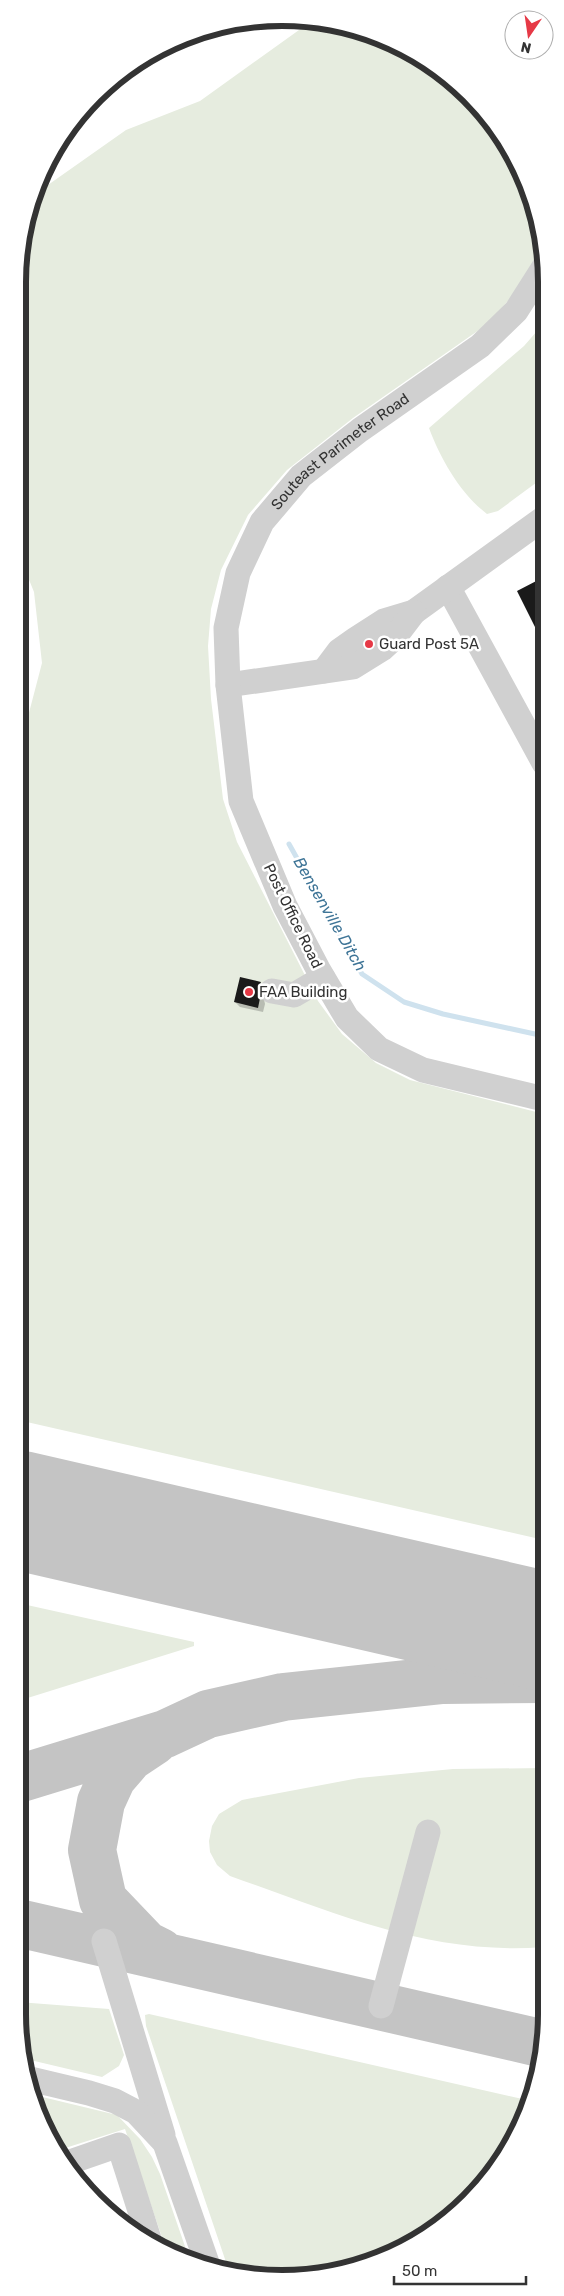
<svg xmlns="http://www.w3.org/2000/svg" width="564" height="2296" font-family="Rubik,sans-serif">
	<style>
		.green { fill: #e6ecdf }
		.shadow { fill: #0003 }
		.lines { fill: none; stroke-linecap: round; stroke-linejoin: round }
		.stream { stroke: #cfe2ee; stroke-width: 5 }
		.taxiway { stroke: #c4c4c4; stroke-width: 48 }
		.runway { stroke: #c4c4c4; stroke-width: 119 }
		.building { fill: #1a1a1a }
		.minor { stroke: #d0d0d0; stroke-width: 25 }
		.poi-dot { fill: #e63946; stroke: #fff; stroke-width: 2 }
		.labels { text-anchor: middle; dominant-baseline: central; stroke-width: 5; stroke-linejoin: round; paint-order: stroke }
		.street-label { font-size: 15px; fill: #333; stroke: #fff }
		.poi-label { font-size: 15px; fill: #333; stroke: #fff; text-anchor: start }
		.water-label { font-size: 16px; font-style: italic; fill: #3f7597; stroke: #fff }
		.rim { fill: none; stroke: #333; stroke-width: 6 }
	</style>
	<rect width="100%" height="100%" fill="#fff"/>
	<path class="green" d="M313,20L399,45L469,95L519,165L543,244L524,282L489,323L353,418L287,470L248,515L221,570L211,609L208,646L211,699L223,799L237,842L318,1001L342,1034L376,1063L410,1080L544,1114V1540L18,1420L19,751L42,663L34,592L19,555L20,247L38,192L126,130L200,101Z
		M544,323V477L498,511L487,514C460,493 441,460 429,428L524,346Z
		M18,1603L194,1642V1646L18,1701Z
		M544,1768V1947C430,1956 335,1913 230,1876L217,1865L210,1852L209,1841L212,1826L219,1814L242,1800L359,1778L453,1769Z
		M18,2002L109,2009L124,2055L119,2066L102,2077L26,2059L18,2014Z
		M149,2014L527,2100L511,2146L443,2224L367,2265L264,2278L228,2268L146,2026L145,2015Z
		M34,2095L117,2115L140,2139L152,2157L160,2174L189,2258L167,2252L125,2129L59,2150L38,2115Z"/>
	<path class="shadow" d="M544,579V642L518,592Z
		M260,983L265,988L263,995L265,1004L263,1012L240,1007L235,1002Z
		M82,2178L92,2188L95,2198L83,2189L78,2179Z"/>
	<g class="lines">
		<path class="stream" d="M289,844L362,974L404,1002L443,1014L544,1036"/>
		<path class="taxiway" d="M154,1741L130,1757L112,1778L101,1802L92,1850L103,1900L146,1945L160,1952
			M18,1779L165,1734L208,1714L283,1697L443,1680L544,1679
			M18,1923L544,2044"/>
		<path class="runway" d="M18,1510L544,1631"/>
	</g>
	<path class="building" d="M544,577V645L517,591Z
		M240,977L261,982L258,989L260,998L258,1008L234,1002Z"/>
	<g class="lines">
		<g class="minor">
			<path d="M448,587L544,763"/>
			<path d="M324,671L339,651L356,639L384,621L414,612L544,518"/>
			<path d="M228,685L353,667L382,649L395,637L414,612"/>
			<path d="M272,991L294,995L323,978"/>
			<path id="s1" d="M544,1099L423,1070L379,1049L347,1018L318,969L285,906L241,801L228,685L226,628L238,573L262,522L301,476L360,430L480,346L516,311L544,267"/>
			<path d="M104,1941L163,2135"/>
			<path d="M381,2006L428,1832"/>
			<path d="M30,2079L89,2093L115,2101L136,2112L165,2143L207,2263"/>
			<path d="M67,2163L119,2145L149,2239"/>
		</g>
	</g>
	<g class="poi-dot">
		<circle cx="369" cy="644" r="5"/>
		<circle cx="249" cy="992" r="5"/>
	</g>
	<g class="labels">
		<g class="street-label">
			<text stroke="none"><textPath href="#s1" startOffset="852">Souteast Parimeter Road</textPath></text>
			<text transform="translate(293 916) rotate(64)">Post Office Road</text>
		</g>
		<g class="poi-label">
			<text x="379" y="644">Guard Post 5A</text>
			<text x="259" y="992">FAA Building</text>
		</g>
		<g class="water-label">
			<text transform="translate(330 914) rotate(60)">Bensenville Ditch</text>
		</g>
	</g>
	<path d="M0 0H564V2296H0ZM282 26H282A256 256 0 0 1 538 282V2014A256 256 0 0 1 282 2270H282A256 256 0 0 1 26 2014V282A256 256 0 0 1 282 26Z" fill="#fff" fill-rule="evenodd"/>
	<path class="rim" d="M282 26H282A256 256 0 0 1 538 282V2014A256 256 0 0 1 282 2270H282A256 256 0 0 1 26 2014V282A256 256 0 0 1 282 26Z"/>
	<g transform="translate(529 35) rotate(193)"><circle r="24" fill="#ffffff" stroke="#adadad"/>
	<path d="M0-4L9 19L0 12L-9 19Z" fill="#e63946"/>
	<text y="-8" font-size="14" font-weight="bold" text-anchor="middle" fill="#333333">N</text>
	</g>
	<path d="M394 2276v8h132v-8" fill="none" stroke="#333333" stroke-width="2.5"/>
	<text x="402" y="2276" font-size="15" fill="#333333" stroke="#ffffff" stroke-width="4" paint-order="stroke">50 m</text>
</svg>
